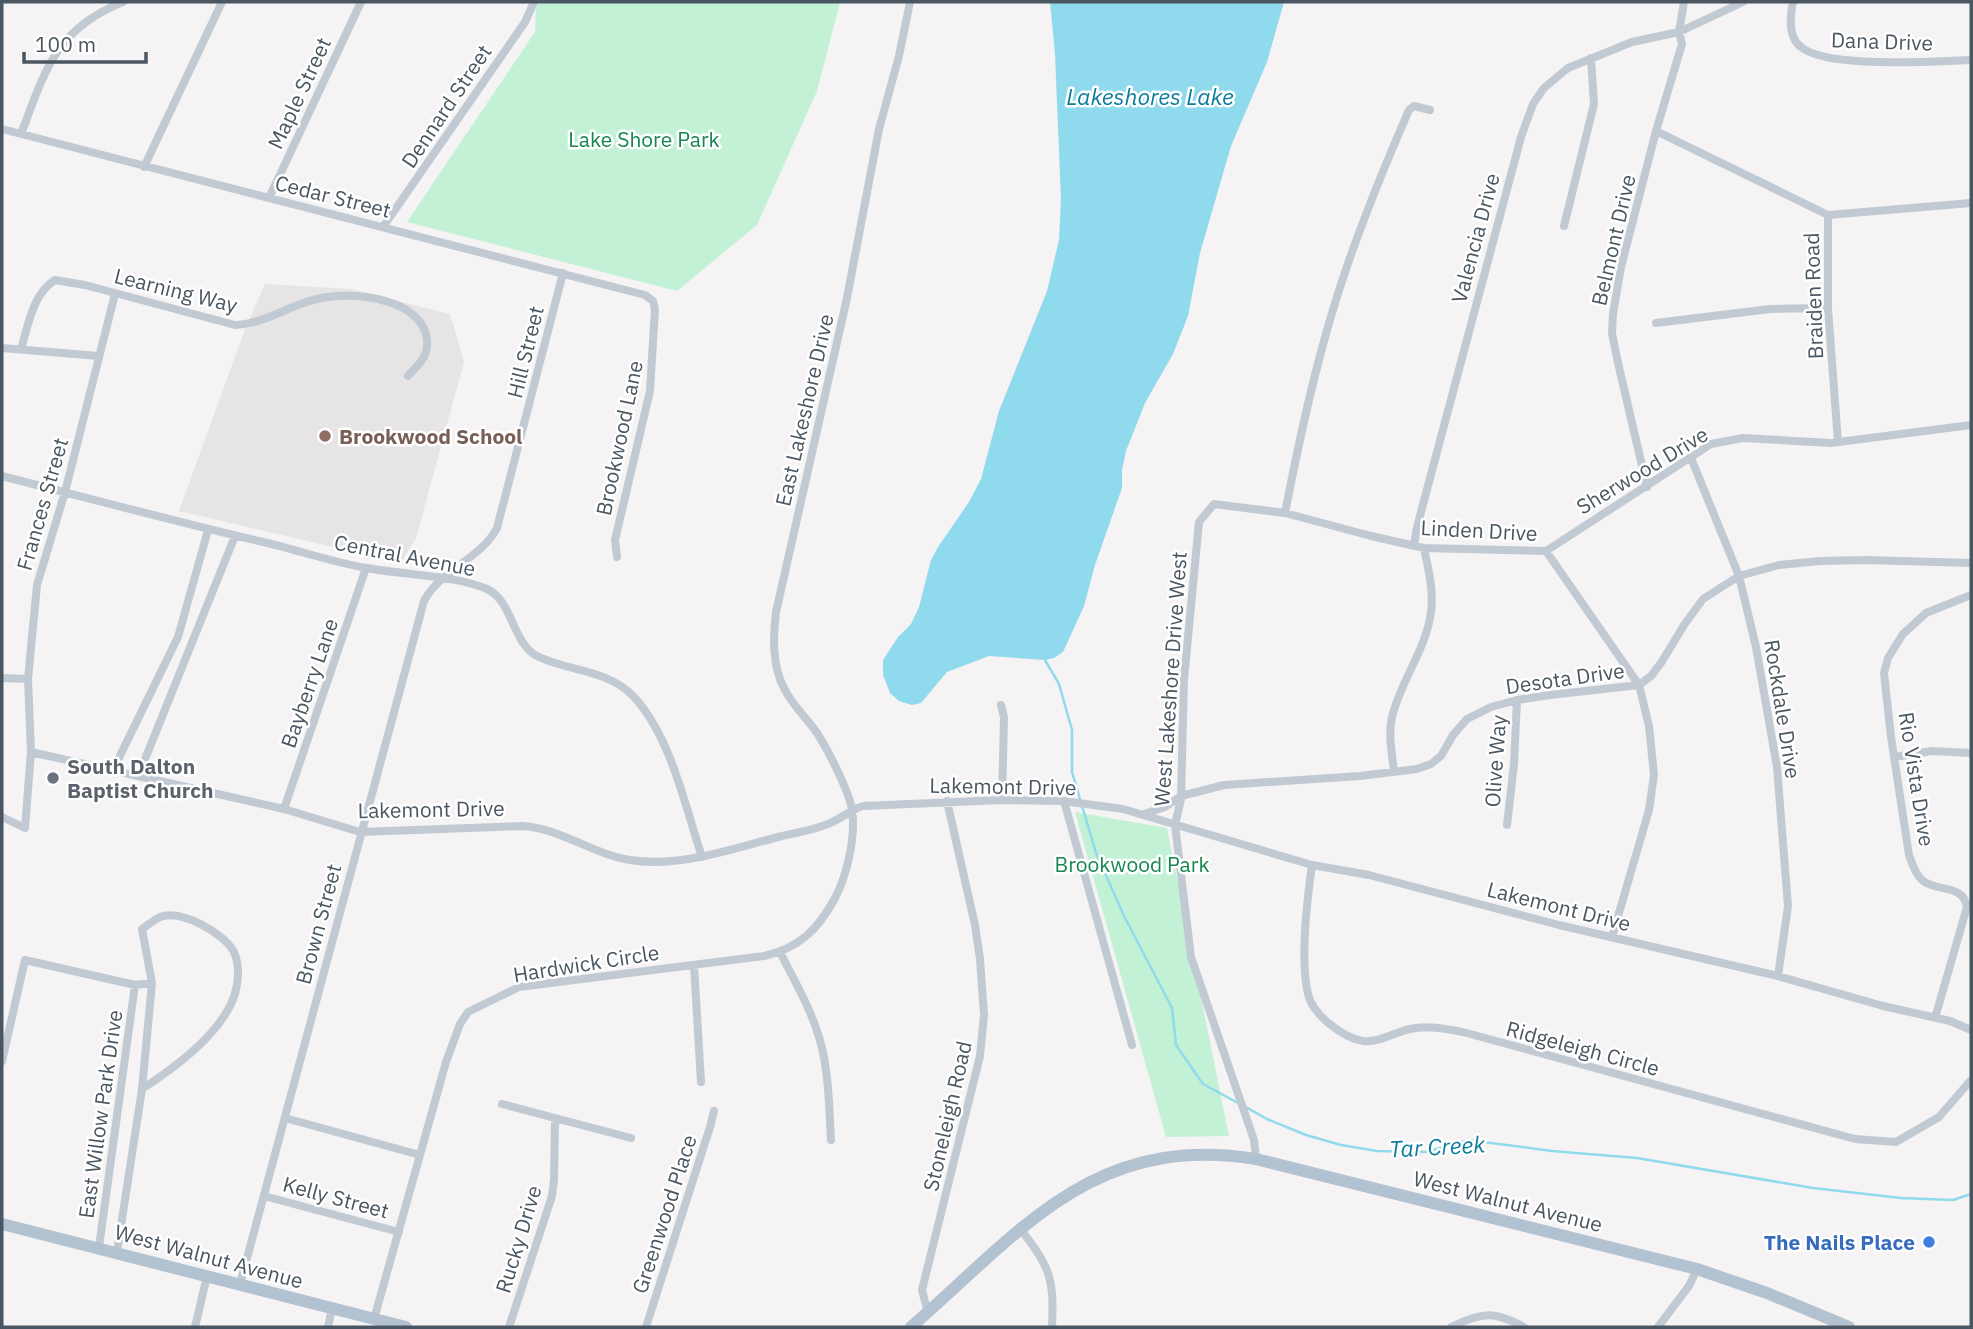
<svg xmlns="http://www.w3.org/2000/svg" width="1973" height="1329" font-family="'IBM Plex Sans',sans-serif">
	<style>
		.education { fill: #e6e4e5 }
		.green { fill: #c3f1d5 }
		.water { fill: #90daee }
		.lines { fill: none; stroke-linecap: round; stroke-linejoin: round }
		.stream { stroke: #90daee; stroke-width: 2.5 }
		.minor { stroke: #c1cad2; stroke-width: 8 }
		.primary { stroke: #b3c2d1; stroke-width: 12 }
		.education-dot { fill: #8d6e63; stroke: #fff; stroke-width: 2.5 }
		.worship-dot { fill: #6b7280; stroke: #fff; stroke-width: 2.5 }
		.shop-dot { fill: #3f7fe0; stroke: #fff; stroke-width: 2.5 }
		.labels { text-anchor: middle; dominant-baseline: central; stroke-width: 5; stroke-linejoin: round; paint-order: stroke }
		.street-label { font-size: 21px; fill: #4a5661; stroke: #fff }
		.park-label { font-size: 21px; fill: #17864f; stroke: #fff }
		.education-label { font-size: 21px; font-weight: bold; fill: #785e54; stroke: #fff; text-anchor: start }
		.worship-label { font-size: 21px; font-weight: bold; fill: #5b616d; stroke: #fff; text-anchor: start }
		.shop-label { font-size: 21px; font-weight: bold; fill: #366cbe; stroke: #fff; text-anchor: end }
		.water-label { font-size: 23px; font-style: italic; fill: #0c7c9b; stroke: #fff }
	</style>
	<rect width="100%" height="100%" fill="#f5f3f3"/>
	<path class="education" d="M265,284L351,289L450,314L464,362L416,538L401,563L179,511L244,332Z"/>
	<path class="green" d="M536,2H840L817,91L757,225L677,291L407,222L535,32Z
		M1075,812L1167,828L1229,1136L1166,1137Z"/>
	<path class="water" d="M1050,2H1284L1267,62L1231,146L1200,253L1188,316L1173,354L1145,403L1126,451L1122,470V488L1095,565L1084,606L1063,652L1054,658L1045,660L989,656L947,672L921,703L912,705L899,701L890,693L883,675V660L898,637L911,624L919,607L931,560L938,547L969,502L981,479L999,411L1047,291L1059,240L1061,199L1055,54Z"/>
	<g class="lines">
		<path class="stream" d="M1045,660L1059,684L1072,730V772L1096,853L1124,916L1172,1008L1176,1045L1203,1084L1238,1103
			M1244,1106L1267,1119L1306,1135L1341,1145L1377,1151L1426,1152L1468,1140L1552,1151L1637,1158L1813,1188L1901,1198L1953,1200L1971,1194"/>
		<path class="minor" d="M1793,2C1790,16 1788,37 1801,47C1827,69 1935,61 1971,60
			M2,129L645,295L653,301L655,309L650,391L615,540L617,557
			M1656,131L1828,215V308L1838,442
			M21,134C45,71 55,29 123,2
			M144,167L222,2
			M269,198L361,2
			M1828,215L1971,203
			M1564,226L1594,104L1591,58
			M383,227L525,22L534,2
			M1656,323L1770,309L1828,308
			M2,348L99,356
			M21,349C28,326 33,293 55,280L85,285L235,325C267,324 294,301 328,297C360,293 415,299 426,334C428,343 427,353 422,360C418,366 412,371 408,376
			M1691,458L1739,576L1756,647L1777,767L1788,906L1778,976
			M2,476C88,498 173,521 259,541C295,549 331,562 367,568C403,575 455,575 487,589C513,601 512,643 537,656C569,672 608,669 634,697C671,737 685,806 702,857
			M1647,487L1618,363L1612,333L1613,314L1621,267L1656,131L1682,44L1679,32L1684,2
			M1285,513C1299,441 1314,370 1336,300C1356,235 1382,172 1409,110L1414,106L1430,110
			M1414,545L1417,527L1521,137L1533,104L1544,88L1568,68L1632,42L1679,32L1743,2
			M1546,551L1711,444L1743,438L1831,443L1971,425
			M2,678L28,679
			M1001,705L1004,717L1002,800
			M31,752L284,809L360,832L523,826C562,829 592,854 630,860C679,868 731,849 778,837C793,833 810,831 825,825C839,821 849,810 863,806L1002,800L1064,801L1123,809L1312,865L1369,875L1559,925L1778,976L1883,1006L1950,1021L1971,1030
			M1894,757L1932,751L1971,753
			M113,770L178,637L208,530
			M1394,771C1392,753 1388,735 1392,717C1401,680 1426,650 1431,612C1434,590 1428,568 1424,548
			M139,774L235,536
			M1064,801L1132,1045
			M284,809L366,568
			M1144,814L1165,807L1181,796L1224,785L1360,776L1417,769L1431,764L1441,756L1453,735L1467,719L1491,707L1517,700L1550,695L1639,685L1651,676L1661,663L1684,625L1703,599L1739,576L1779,565L1820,561L1866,560L1971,563
			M2,817L25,828L31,752L28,679L37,585L65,492L115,294
			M1507,825L1514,764L1517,700
			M1312,865C1307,900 1300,960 1308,994C1312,1014 1343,1038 1363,1041C1379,1043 1395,1032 1410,1029C1427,1025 1447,1029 1463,1032L1855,1139L1896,1142L1939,1117L1971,1080
			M780,952C794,980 810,1007 819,1037C829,1070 829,1106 831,1140
			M694,965L701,1082
			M1935,1018L1967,907C1963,883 1937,893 1922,880C1915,874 1912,863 1909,855L1891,737L1884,673L1888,658L1903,634L1926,613L1971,595
			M2,1061L25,960L135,985L152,983
			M502,1104L631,1138
			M285,1118L420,1155
			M1256,1159L1254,1140L1191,957L1175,825L1181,799L1184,679L1199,522L1214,504L1285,513L1371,536L1424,548L1546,551L1639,685L1649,726L1654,775L1649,810L1612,937
			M264,1196L399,1232
			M1021,1230C1051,1267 1054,1280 1052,1327
			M99,1247L135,985
			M117,1252L142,1089L152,983L142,929C148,925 154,920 160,917C181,909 224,933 234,952C241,968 238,989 231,1004C214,1039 174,1068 142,1089
			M240,1284L424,601C441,569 481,559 497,528L563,273
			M928,1313L922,1290L980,1056L984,1015L980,959L975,925L947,801
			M374,1319L446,1062L460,1024L468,1012L519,987L764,956C799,948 818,930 835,898C847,875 856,837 852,810C849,791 828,750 817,733C807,718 793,706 785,690C772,667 773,638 776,612L847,298L879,129L899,56L910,2
			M195,1327L207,1276
			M328,1327L332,1308
			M509,1327L552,1196L554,1180L555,1119
			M646,1327L710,1127L714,1111
			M1451,1327C1482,1312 1494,1311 1524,1327
			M1658,1327L1689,1286L1697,1269"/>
		<path class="primary" d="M2,1224L406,1327
			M911,1327C1021,1231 1094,1133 1256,1159L1697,1269L1767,1293L1849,1327"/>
	</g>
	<circle class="education-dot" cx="325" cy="436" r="7"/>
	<circle class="worship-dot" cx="53" cy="778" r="7"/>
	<circle class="shop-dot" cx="1929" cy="1242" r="7"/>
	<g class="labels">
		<g class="street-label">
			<text transform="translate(1882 41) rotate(2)">Dana Drive</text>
			<text transform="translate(299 93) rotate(-65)">Maple Street</text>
			<text transform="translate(446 106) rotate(-56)">Dennard Street</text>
			<text transform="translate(333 196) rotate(14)">Cedar Street</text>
			<text transform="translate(1475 238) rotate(-75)">Valencia Drive</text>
			<text transform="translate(1613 240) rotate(-77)">Belmont Drive</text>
			<text transform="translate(176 290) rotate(14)">Learning Way</text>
			<text transform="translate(1813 296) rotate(-92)">Braiden Road</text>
			<text transform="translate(525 352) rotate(-76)">Hill Street</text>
			<text transform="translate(804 410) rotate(-77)">East Lakeshore Drive</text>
			<text transform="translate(619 438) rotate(-78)">Brookwood Lane</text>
			<text transform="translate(1642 470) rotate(-31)">Sherwood Drive</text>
			<text transform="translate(42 504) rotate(-74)">Frances Street</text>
			<text transform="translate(1479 530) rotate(3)">Linden Drive</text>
			<text transform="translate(405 555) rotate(11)">Central Avenue</text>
			<text transform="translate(1565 678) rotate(-8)">Desota Drive</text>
			<text transform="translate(1170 679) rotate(-86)">West Lakeshore Drive West</text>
			<text transform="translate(309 683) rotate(-71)">Bayberry Lane</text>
			<text transform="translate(1783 709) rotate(81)">Rockdale Drive</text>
			<text transform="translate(1495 761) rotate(-86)">Olive Way</text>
			<text transform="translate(1917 779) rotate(81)">Rio Vista Drive</text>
			<text transform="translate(1003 786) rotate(1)">Lakemont Drive</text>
			<text transform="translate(431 809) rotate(-1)">Lakemont Drive</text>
			<text transform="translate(1559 906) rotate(14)">Lakemont Drive</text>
			<text transform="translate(318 924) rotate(-75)">Brown Street</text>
			<text transform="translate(586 963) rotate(-9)">Hardwick Circle</text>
			<text transform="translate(1583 1048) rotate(15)">Ridgeleigh Circle</text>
			<text transform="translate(100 1114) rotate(-82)">East Willow Park Drive</text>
			<text transform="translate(947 1116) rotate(-77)">Stoneleigh Road</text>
			<text transform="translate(336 1197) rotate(15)">Kelly Street</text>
			<text transform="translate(1508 1201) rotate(14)">West Walnut Avenue</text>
			<text transform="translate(664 1214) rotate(-72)">Greenwood Place</text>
			<text transform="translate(518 1239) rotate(-73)">Rucky Drive</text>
			<text transform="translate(209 1256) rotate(15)">West Walnut Avenue</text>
		</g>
		<g class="park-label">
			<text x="644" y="139">Lake Shore Park</text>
			<text x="1132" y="864">Brookwood Park</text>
		</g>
		<g class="education-label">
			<text x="339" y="436">Brookwood School</text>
		</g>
		<g class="worship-label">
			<text x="67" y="766">South Dalton<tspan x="67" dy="24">Baptist Church</tspan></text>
		</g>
		<g class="shop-label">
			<text x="1915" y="1242">The Nails Place</text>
		</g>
		<g class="water-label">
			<text x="1150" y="96">Lakeshores Lake</text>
			<text transform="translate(1437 1146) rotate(-3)">Tar Creek</text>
		</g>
	</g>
	<rect width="1973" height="1329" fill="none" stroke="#4a5661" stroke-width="7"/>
	<path d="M24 52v10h122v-10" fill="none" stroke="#4a5661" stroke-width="3.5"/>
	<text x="35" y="52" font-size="21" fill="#4a5661" stroke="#ffffff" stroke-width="5" paint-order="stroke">100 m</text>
</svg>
